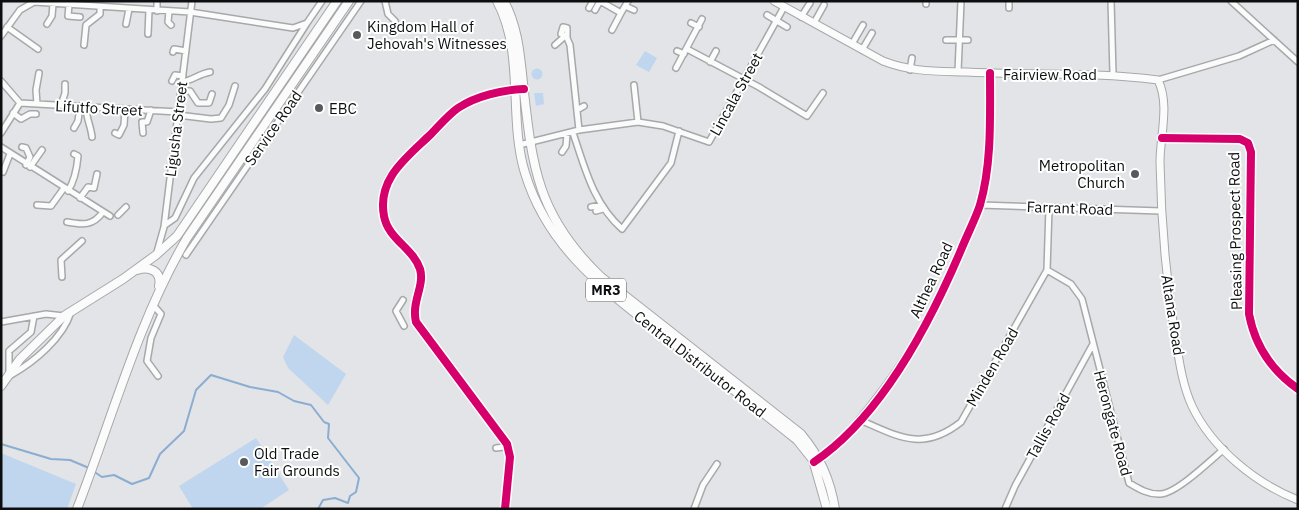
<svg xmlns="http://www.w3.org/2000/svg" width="1299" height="510" font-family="'IBM Plex Sans',sans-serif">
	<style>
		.green { fill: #c0d6ee }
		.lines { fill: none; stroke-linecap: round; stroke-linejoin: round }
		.stream { stroke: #8badd1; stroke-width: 2 }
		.minor-casing { stroke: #a7a8aa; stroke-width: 8 }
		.secondary-casing { stroke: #a7a8aa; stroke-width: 9 }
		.primary-casing { stroke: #a7a8aa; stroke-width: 10 }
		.trunk-casing { stroke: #a7a8aa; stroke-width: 10 }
		.minor { stroke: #fbfbfb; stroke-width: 5 }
		.secondary { stroke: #fbfbfb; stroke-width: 7 }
		.primary { stroke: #fbfbfb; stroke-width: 8 }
		.trunk { stroke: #fbfbfb; stroke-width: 8 }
		.cycleway-casing { stroke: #fff; stroke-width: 11 }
		.cycleway { stroke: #d6006c; stroke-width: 8 }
		.poi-dot { fill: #58595b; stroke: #fff; stroke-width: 2 }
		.labels { text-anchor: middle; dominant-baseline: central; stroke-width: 4; stroke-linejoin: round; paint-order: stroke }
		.shield { fill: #fff; stroke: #565657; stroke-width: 1 }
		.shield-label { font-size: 14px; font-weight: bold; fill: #0d0e0f }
		.poi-label { font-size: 15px; fill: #0d0e0f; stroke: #fff; text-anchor: start }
		.street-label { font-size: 15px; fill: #0d0e0f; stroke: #fff }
	</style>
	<rect width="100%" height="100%" fill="#e2e4e7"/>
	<path class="green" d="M645,51L657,58L649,72L636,65Z
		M531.5 74a5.5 5.5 0 1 1 11 0a5.5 5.5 0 1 1-11 0Z
		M534,93H543L544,104L536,106Z
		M294,335L346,374L328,405L288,368L283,357Z
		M256,438L289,490L260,509H193L179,486Z
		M1,453L76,484L67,509H1Z"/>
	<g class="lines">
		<path class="stream" d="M1,444L51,459L70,460L89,468
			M93,471L102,477L114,475L132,484L149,478L160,454L184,431L196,390L211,375L250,387L278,392L294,401L311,405L324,422L329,424L328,438L359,478L356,492L350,496L348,503L335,498L323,500L318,509"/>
		<g class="minor-casing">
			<path id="minor" d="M385,1L388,14L395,21
				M600,1L621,13L628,1
				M1111,1L1113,74
				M1231,1L1298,62
				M926,4V1
				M69,5L68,16L80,17
				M625,6L634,10
				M589,8L593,1
				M1009,8V1
				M595,10L600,1
				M157,11V1
				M169,11L168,22L171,25
				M767,15L787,27
				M801,17L810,3
				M691,23L699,27
				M814,23L824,5
				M47,24L52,16L53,4
				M126,24L129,9
				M7,27L38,49
				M612,30L621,13
				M148,34L149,10
				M1,36L20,10L34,2L190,12L293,28L307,23L322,1
				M567,38L561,34L563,27L567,28V38L570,45L579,130
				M946,40H968
				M852,44L863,25
				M84,45L86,25L100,14V7
				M555,45L564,37
				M687,49L759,87L807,116L823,93
				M862,50L872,33
				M677,51L684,54
				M173,52L174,49L186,51
				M710,62L716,51
				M676,68L702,19
				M910,70L912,58
				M958,72L961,1
				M1158,80L1239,56L1274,40
				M1,81L20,103
				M172,81L175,75L183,76
				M182,82C193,80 199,74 210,72
				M634,85L638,122
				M181,91H190L198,103H209L212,94
				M20,103L178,112
				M37,104L36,90L39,73
				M61,105L65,93V84
				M86,107C86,118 91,126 92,137
				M577,110L584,106
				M13,113L21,119L30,114H36
				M178,115L211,119L221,118L229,105L235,86
				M74,128L78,121L80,106
				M1,133L20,103
				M115,133L119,135L124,125L125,109
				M143,133L142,122H147L151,110
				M573,133C585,168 593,203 622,229L671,163L679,131
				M1162,138L1240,139L1248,143L1251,152L1249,314C1255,346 1271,370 1298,389
				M519,145L579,130L638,122L663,126L709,142L784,7
				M1,147L110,216
				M22,147L26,148L30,157L26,165
				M562,152L566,146L567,134
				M30,167L42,150
				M3,172L10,154
				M68,191C75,180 77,168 78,156L74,154
				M80,198L88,187L94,188L97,174
				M37,205L51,206L64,188
				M980,205L1161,211
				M591,207L601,205
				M596,211L603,209
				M118,215L126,207
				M67,222C83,225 93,226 103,212
				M165,225L175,218L194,178L265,89L307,23
				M157,252L164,227L192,1
				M186,255L361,1
				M1047,270L1071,284L1082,299L1129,483C1139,489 1149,495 1161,494C1177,493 1211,460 1224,449
				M62,277L61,260L82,241
				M403,300L396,311L404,326
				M153,305L161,314L151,338L147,361L158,376
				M1,322L46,314L64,316
				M9,373V351L31,332L34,316
				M11,375C34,362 63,338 71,312
				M860,420C899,437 923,452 961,422L1047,270L1049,208
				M496,448L504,447L507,444
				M816,460C840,444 857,423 874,401C911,354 938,305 961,251C967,236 975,221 980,205C993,164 990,116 990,73
				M505,509L510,457L507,444L416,322C411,302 425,287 420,270C414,248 388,240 384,217C380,201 384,183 394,170C401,160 450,113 460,107C477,97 498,91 518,89
				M694,509L703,485L717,464
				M1005,509L1015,486L1093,344"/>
		</g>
		<g class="secondary-casing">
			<path id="secondary" d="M774,1L883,61C911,72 937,71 966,72C1030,75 1094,72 1158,80C1170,104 1160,136 1160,162C1161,221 1166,278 1175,336C1179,359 1182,384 1192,406C1212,448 1255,483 1298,500"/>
		</g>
		<g class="primary-casing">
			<path id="primary" d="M137,270C150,266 162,271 159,286
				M1,386L20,359L64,316L123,279L156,255L177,236L337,1
				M77,509C112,419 138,321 187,238L349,1"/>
		</g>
		<g class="trunk-casing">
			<path id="trunk" d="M497,1C525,53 508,118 525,173C549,252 610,293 672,342C713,374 756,407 797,440L813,460L827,509
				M504,1C518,27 520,55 523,83C532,166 537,216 601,277L801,434C820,457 830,479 835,509"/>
		</g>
		<use href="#minor" class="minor"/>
		<use href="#secondary" class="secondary"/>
		<use href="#primary" class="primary"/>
		<use href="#trunk" class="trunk"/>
		<g class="cycleway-casing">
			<path id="cycleway" d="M1162,138L1240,139L1248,143L1251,152L1249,314C1255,346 1271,370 1298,389
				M814,462C881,417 930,323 961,250C967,235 975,220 980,205C992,164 990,116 990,73
				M505,509L510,457L507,444L416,322C411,302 425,286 420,269C413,248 388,239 384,216C377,179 406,158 430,135C439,126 448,115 458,108C476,96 502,90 524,89"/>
		</g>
		<use href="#cycleway" class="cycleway"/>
	</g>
	<g class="poi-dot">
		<circle cx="357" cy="35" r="5"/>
		<circle cx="319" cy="108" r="5"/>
		<circle cx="1135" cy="174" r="5"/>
		<circle cx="244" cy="462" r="5"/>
	</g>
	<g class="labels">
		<rect class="shield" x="586" y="278.5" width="40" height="23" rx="4"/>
		<g class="shield-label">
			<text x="606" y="290">MR3</text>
		</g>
		<g class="poi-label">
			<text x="367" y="26">Kingdom Hall of<tspan x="367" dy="17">Jehovah's Witnesses</tspan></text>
			<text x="329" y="108">EBC</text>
			<text x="1125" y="165" text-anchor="end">Metropolitan<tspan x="1125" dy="17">Church</tspan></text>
			<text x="254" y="453">Old Trade<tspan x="254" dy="17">Fair Grounds</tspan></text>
		</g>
		<g class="street-label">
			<text x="1050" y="74">Fairview Road</text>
			<text transform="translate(736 94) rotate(-61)">Lincala Street</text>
			<text transform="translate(99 108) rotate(3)">Lifutfo Street</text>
			<text transform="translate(273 128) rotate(-55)">Service Road</text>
			<text transform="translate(176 129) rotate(-83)">Ligusha Street</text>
			<text transform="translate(1070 208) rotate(2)">Farrant Road</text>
			<text transform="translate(1235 231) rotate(-91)">Pleasing Prospect Road</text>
			<text transform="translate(931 280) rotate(-65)">Althea Road</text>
			<text transform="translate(1173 315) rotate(81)">Altana Road</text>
			<text transform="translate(700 364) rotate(38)">Central Distributor Road</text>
			<text transform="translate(992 367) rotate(-60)">Minden Road</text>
			<text transform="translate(1113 423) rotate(75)">Herongate Road</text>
			<text transform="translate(1048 426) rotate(-61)">Tallis Road</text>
		</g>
	</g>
	<rect width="1299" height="510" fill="none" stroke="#0d0e0f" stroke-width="5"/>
</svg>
